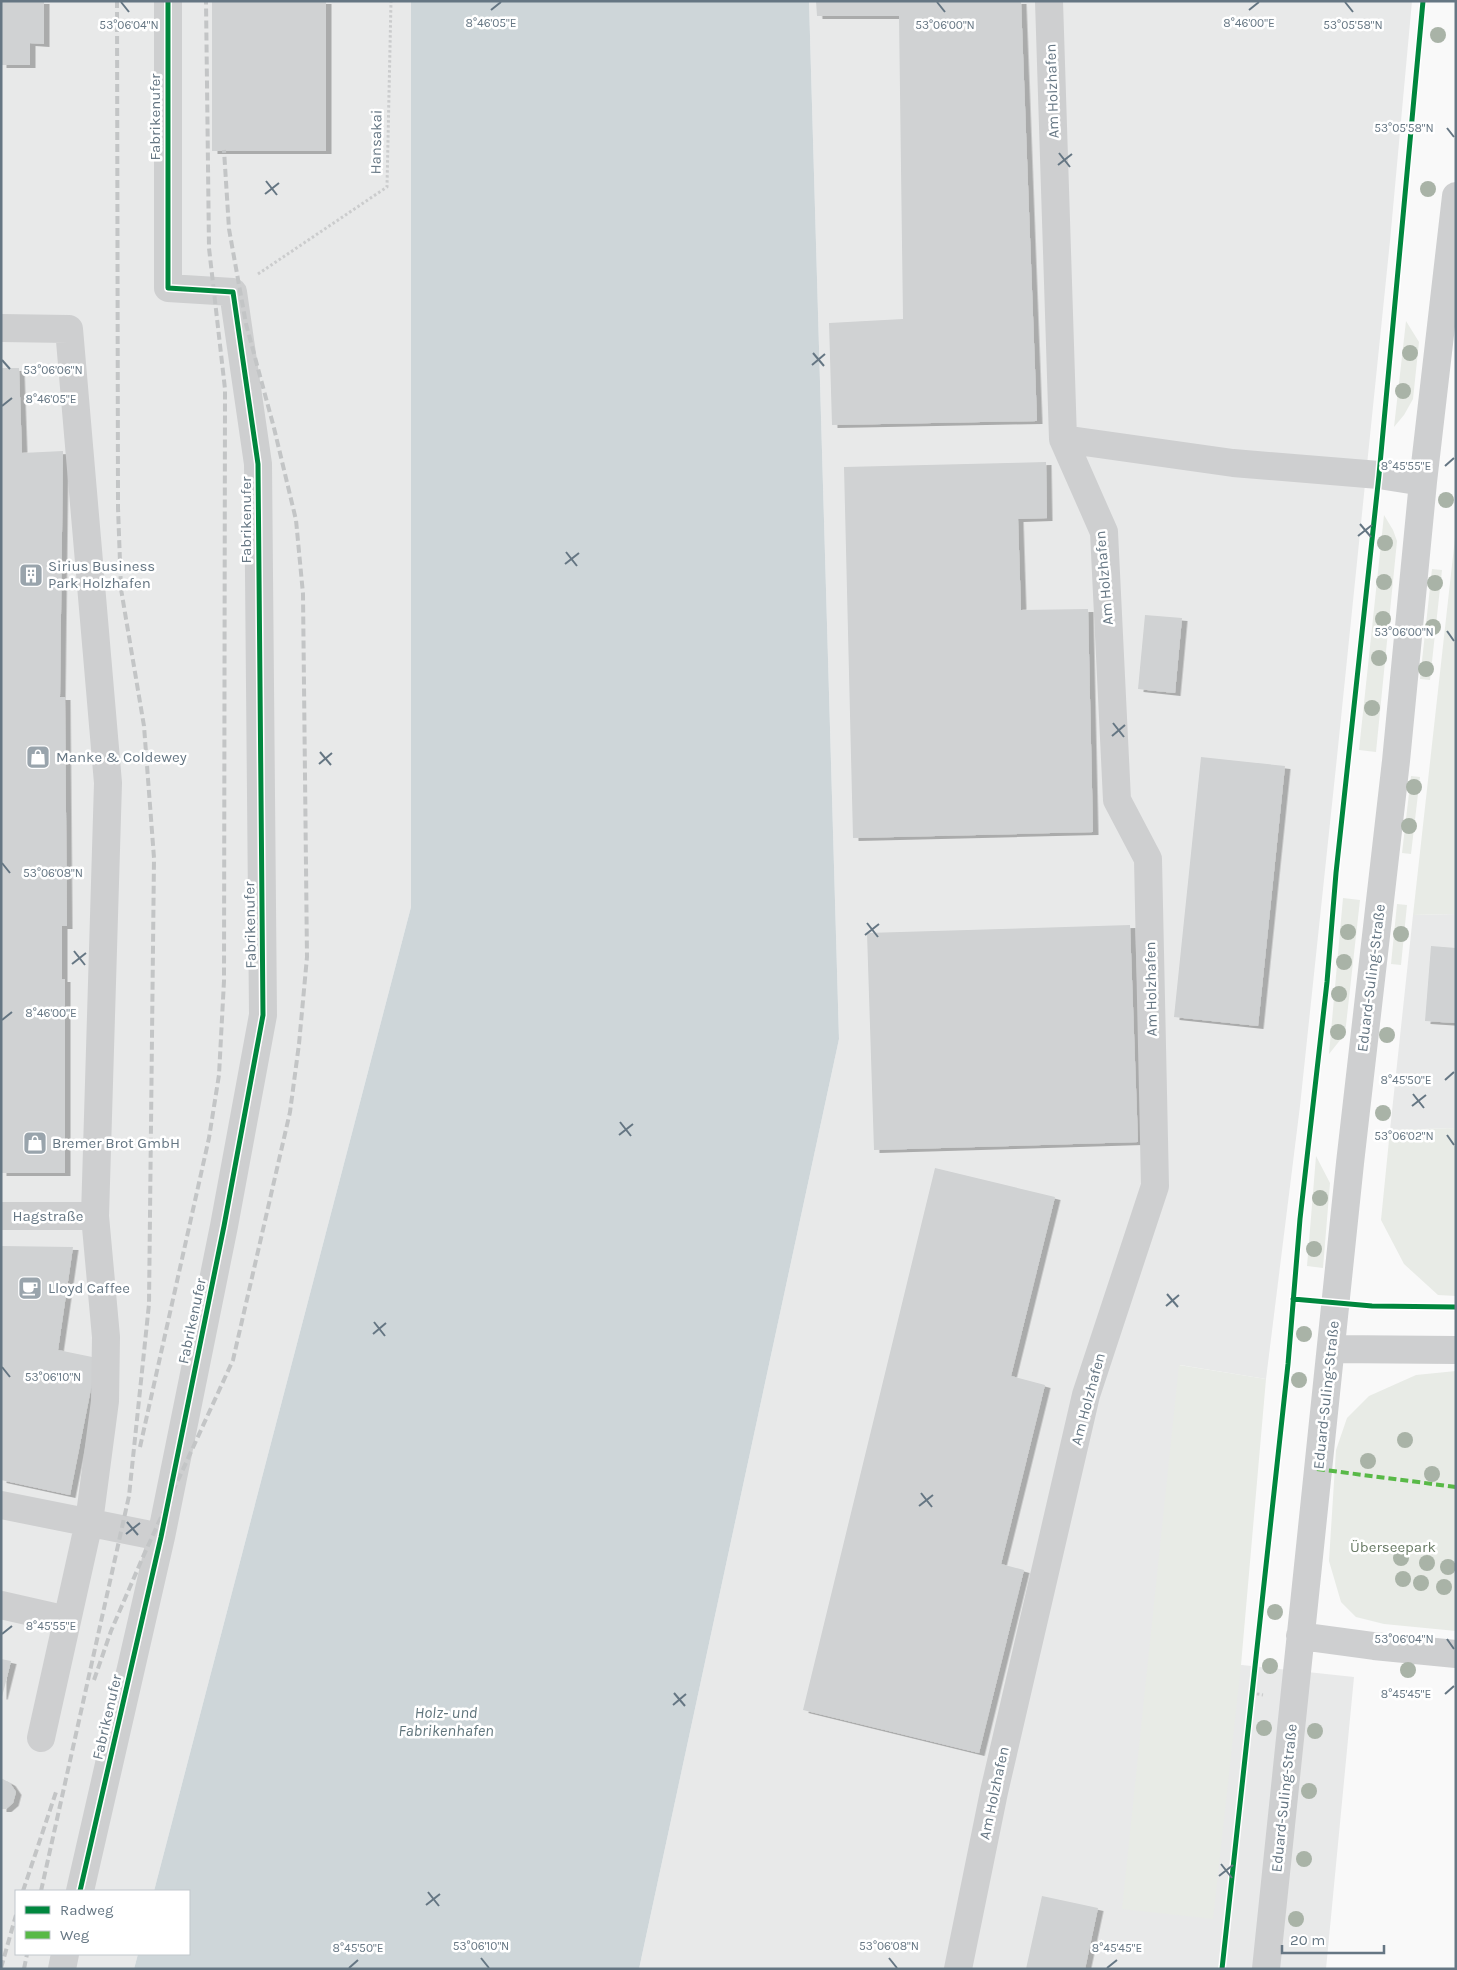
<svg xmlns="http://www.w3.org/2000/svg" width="1457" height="1970" font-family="Karla,sans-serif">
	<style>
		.built { fill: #e8e9e9 }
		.green { fill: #e8ebe6 }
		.water { fill: #ced6d9 }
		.building { fill: #d0d2d3; filter: url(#shadow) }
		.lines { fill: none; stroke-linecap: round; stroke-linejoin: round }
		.path { stroke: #cbcccd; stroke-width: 3; stroke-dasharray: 2.5 2.5; stroke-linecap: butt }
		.minor { stroke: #cecfd0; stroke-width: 28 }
		.rail { stroke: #c3c5c6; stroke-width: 4; stroke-dasharray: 8 4; stroke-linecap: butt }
		.quiet { stroke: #58b947; stroke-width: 4; stroke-dasharray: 8 4; stroke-linecap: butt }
		.cycleway-casing { stroke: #fff; stroke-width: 8 }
		.cycleway { stroke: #00873e; stroke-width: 5 }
		.tree { fill: #a9b3a7 }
		.ticks { fill: none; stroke: #657683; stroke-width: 2 }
		.labels { text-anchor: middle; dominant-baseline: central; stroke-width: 5; stroke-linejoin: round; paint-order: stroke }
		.street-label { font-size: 15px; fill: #657683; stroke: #fff }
		.poi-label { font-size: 15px; fill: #657683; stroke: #fff; text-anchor: start }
		.park-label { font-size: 15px; fill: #687a64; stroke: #fff }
		.water-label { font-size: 16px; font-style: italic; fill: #60757c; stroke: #fff }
		.ticks-label { font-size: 12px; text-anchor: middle; fill: #657683; stroke: #fff; stroke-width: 5; stroke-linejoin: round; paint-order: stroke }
	</style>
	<defs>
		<filter id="shadow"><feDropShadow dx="5.5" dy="3" stdDeviation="0" flood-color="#0004"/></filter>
	</defs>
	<rect width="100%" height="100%" fill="#f9f9f9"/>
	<path class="built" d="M1,1H411V907L154,1891H16V1954H138L134,1969H1Z
		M809,1H1412L1390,241L1337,757L1300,1106L1266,1379L1180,1365L1150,1655L1354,1677L1326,1969H639L839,1039Z
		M1456,914V1128L1390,1130L1413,915Z"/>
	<path class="green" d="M1406,321L1419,342L1413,399L1404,415L1394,427Z
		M1384,515L1393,530L1397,541L1376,752L1359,750Z
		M1456,529V914L1413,915Z
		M1432,569L1442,570L1430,680L1420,679Z
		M1411,776L1420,777L1411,854L1402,853Z
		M1343,898L1360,900L1345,1034L1329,1054Z
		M1397,904L1407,905L1401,965L1391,964Z
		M1456,1128V1296L1438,1295L1404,1264L1381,1220L1390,1130Z
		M1316,1156L1330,1183L1323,1268L1307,1266Z
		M1179,1365L1266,1379L1241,1665L1213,1919L1122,1909Z
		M1456,1371V1631L1384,1624L1356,1617L1341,1602L1329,1561L1336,1450L1347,1418L1369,1396L1416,1375Z"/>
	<path class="water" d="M411,1H809L839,1039L639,1969H134L138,1954H189V1891H154L411,907Z"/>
	<path class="building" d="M1,1H44V44L30,43V65H1Z
		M212,1H326V151H212Z
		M816,1H1021L1037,421L832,425L829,323L903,319L899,16H817Z
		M1,368H19L22,453L63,451L60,697H65L67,926H62V979H65V1173H1Z
		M1046,462L1047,518L1018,519L1021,610L1088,609L1093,832L853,838L844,467Z
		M1145,615L1182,618L1175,693L1138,689Z
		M1201,757L1285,766L1258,1026L1174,1017Z
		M1130,925L1138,1142L874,1150L867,933Z
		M1431,946L1456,948V1023L1425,1021Z
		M935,1168L1055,1197L1011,1376L1045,1385L1001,1564L1024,1570L979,1753L803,1710Z
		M1,1246L73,1247L58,1350L97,1358L70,1495L1,1480Z
		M1,1659L11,1661L2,1697L1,1696Z
		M1,1778L10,1783L16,1792L13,1803L6,1809H1Z
		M1042,1896L1098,1908L1085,1969H1026Z"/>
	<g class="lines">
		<path class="path" d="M258,274L387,187L391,1
			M1252,1693L1263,1695"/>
		<path class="minor" d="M1,328L69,329L108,783L95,1216L106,1337L105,1401L89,1522L41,1738
			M1063,439L1233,463L1379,475L1423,482
			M1,1216H95
			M1331,1349L1456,1350
			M1,1505L161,1537
			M1,1605L67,1620
			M1300,1636L1374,1646L1456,1654
			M80,1891L161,1537L224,1226L263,1015L258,464L233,292L168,288V1
			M62,1969L65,1954
			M958,1969L994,1792L1086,1395L1155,1186L1148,859L1117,800L1104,532L1063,439L1049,1
			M1266,1969L1350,1163L1396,761L1423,482L1456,196"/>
		<path class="rail" d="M140,1447L209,1138L219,1075L224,981L225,389L209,248L206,1
			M94,1680L111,1631L142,1559L233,1360L290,1112L299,1044L307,957L303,594L296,520L274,428L246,324L229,229L224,150
			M23,1891L57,1789
			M41,1891L129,1496L149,1304L154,858L144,726L121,589L118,508L117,1
			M1,1968L16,1915
			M24,1969L27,1954"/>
		<path class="quiet" d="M1317,1469L1456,1487"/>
		<g class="cycleway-casing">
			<path id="cycleway" d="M1293,1299L1372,1306L1456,1307
				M80,1891L161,1537L224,1226L263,1015L258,464L233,292L168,288V1
				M1222,1969L1288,1364L1300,1219L1327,982L1336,873L1379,475L1423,1"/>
		</g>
		<use href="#cycleway" class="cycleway"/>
	</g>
	<g class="tree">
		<circle cx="1438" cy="35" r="8"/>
		<circle cx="1428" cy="189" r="8"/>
		<circle cx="1410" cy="353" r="8"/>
		<circle cx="1403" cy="391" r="8"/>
		<circle cx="1446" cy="500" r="8"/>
		<circle cx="1385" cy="543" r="8"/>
		<circle cx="1384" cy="582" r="8"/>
		<circle cx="1435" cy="583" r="8"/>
		<circle cx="1383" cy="619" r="8"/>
		<circle cx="1433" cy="627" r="8"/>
		<circle cx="1379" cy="658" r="8"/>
		<circle cx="1426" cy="669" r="8"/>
		<circle cx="1372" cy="708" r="8"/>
		<circle cx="1414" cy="787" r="8"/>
		<circle cx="1409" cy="826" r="8"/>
		<circle cx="1348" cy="932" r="8"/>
		<circle cx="1401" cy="934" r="8"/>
		<circle cx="1344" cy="962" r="8"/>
		<circle cx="1339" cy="994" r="8"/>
		<circle cx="1338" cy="1032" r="8"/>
		<circle cx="1387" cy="1035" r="8"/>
		<circle cx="1383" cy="1113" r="8"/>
		<circle cx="1320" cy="1198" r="8"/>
		<circle cx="1314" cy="1249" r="8"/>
		<circle cx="1304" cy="1334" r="8"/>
		<circle cx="1299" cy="1380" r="8"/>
		<circle cx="1405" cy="1440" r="8"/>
		<circle cx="1368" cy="1461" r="8"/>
		<circle cx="1432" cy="1474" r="8"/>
		<circle cx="1401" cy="1558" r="8"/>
		<circle cx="1427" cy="1563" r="8"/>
		<circle cx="1448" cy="1567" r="8"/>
		<circle cx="1403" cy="1579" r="8"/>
		<circle cx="1421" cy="1583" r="8"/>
		<circle cx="1444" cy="1587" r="8"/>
		<circle cx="1275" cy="1612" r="8"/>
		<circle cx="1270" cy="1666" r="8"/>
		<circle cx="1408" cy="1670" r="8"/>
		<circle cx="1264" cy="1728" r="8"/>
		<circle cx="1315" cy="1731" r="8"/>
		<circle cx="1309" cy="1791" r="8"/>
		<circle cx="1304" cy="1859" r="8"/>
		<circle cx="1296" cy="1919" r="8"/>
	</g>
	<path class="ticks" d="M121,2L129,12M937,2L945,12M1345,2L1353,12M491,10L501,2M1249,10L1259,2M1447,128L1454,137M1059,153L1070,167M1058,165L1072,154M266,181L277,195M265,194L279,183M813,353L824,366M2,360L10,369M812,365L825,354M2,406L12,398M1445,466L1454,458M1360,524L1371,537M1358,536L1372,525M566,552L577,566M565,564L579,553M1447,631L1454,641M1113,723L1124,737M1112,736L1125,725M320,752L331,765M319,764L332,753M2,863L10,873M867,923L878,937M865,935L879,924M74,951L85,965M72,964L86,953M2,1020L12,1012M1445,1080L1454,1072M1413,1094L1424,1108M1412,1106L1426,1095M620,1122L631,1136M619,1135L633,1124M1447,1135L1454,1145M1167,1294L1178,1307M1166,1306L1179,1295M374,1322L385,1336M373,1334L386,1323M2,1367L10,1377M921,1493L932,1507M919,1506L933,1495M127,1522L138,1535M126,1534L140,1523M2,1634L12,1626M1447,1639L1454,1649M674,1693L685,1706M1445,1694L1454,1686M673,1705L686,1694M1221,1864L1232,1878M1219,1876L1233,1865M428,1892L439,1906M426,1905L440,1894M481,1958L489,1968M889,1958L897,1968M349,1968L358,1960M1107,1968L1117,1960"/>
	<defs>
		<g id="building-square" transform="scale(1.25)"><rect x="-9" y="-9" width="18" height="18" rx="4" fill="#99a4ac" stroke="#fff"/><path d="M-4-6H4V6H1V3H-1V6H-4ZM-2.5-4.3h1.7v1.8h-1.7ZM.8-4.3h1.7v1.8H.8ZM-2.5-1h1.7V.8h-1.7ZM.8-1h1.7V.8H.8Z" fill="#fff"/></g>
		<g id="shop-square" transform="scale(1.25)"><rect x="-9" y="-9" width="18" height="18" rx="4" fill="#99a4ac" stroke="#fff"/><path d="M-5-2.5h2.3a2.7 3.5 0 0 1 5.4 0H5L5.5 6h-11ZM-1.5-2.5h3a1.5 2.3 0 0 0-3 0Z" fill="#fff"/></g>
		<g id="cafe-square" transform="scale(1.25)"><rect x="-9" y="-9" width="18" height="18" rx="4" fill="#99a4ac" stroke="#fff"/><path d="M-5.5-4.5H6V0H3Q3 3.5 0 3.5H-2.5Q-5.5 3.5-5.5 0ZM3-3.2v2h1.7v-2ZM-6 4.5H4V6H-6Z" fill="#fff"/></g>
	</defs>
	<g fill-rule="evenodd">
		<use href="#building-square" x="31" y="575"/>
		<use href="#shop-square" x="38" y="757"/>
		<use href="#shop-square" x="35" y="1143"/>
		<use href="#cafe-square" x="30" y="1288"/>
	</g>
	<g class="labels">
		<g class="street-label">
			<text transform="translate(1052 91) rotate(-92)">Am Holzhafen</text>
			<text transform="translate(155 117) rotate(-90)">Fabrikenufer</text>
			<text transform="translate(376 142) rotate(-89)">Hansakai</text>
			<text transform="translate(246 520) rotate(-90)">Fabrikenufer</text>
			<text transform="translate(1104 578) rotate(-95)">Am Holzhafen</text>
			<text transform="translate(250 925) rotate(-91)">Fabrikenufer</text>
			<text transform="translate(1371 978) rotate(-83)">Eduard-Suling-Straße</text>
			<text transform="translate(1151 989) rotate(-91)">Am Holzhafen</text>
			<text x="48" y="1216">Hagstraße</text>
			<text transform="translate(192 1321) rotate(-78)">Fabrikenufer</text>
			<text transform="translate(1326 1395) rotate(-84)">Eduard-Suling-Straße</text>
			<text transform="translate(1088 1399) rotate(-75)">Am Holzhafen</text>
			<text transform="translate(107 1717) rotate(-77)">Fabrikenufer</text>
			<text transform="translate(994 1793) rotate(-78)">Am Holzhafen</text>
			<text transform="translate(1284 1798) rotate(-84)">Eduard-Suling-Straße</text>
		</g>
		<g class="poi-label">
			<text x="48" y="566">Sirius Business<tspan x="48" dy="17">Park Holzhafen</tspan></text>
			<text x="56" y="757">Manke &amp; Coldewey</text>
			<text x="52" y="1143">Bremer Brot GmbH</text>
			<text x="48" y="1288">Lloyd Caffee</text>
		</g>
		<g class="park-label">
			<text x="1393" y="1547">Überseepark</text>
		</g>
		<g class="water-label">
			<text x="446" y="1712">Holz- und<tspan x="446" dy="18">Fabrikenhafen</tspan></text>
		</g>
	</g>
	<g class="ticks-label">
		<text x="491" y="27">8°46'05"E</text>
		<text x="1249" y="27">8°46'00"E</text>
		<text x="129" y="29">53°06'04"N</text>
		<text x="945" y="29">53°06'00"N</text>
		<text x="1353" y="29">53°05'58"N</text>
		<text x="1404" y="132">53°05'58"N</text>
		<text x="53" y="374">53°06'06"N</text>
		<text x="51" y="403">8°46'05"E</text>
		<text x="1406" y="470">8°45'55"E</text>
		<text x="1404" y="636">53°06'00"N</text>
		<text x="53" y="877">53°06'08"N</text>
		<text x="51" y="1017">8°46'00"E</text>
		<text x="1406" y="1084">8°45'50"E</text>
		<text x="1404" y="1140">53°06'02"N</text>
		<text x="53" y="1381">53°06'10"N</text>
		<text x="51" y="1630">8°45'55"E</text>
		<text x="1404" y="1643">53°06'04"N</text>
		<text x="1406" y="1698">8°45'45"E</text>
		<text x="481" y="1950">53°06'10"N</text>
		<text x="889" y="1950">53°06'08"N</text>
		<text x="358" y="1952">8°45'50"E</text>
		<text x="1117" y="1952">8°45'45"E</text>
	</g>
	<rect width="1457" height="1970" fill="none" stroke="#657683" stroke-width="5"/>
	<rect x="15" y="1890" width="175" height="65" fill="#ffffff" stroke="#c1c8cd"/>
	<rect x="25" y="1906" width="25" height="8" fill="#00873e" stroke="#c1c8cd"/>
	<text x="60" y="1915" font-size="15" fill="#657683">Radweg</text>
	<rect x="25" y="1931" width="25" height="8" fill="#58b947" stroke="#c1c8cd"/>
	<text x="60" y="1940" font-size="15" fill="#657683">Weg</text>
	<path d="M1282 1945v8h102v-8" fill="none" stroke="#657683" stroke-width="2.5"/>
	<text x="1290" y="1945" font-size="15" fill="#657683" stroke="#ffffff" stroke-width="4" paint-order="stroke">20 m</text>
</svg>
